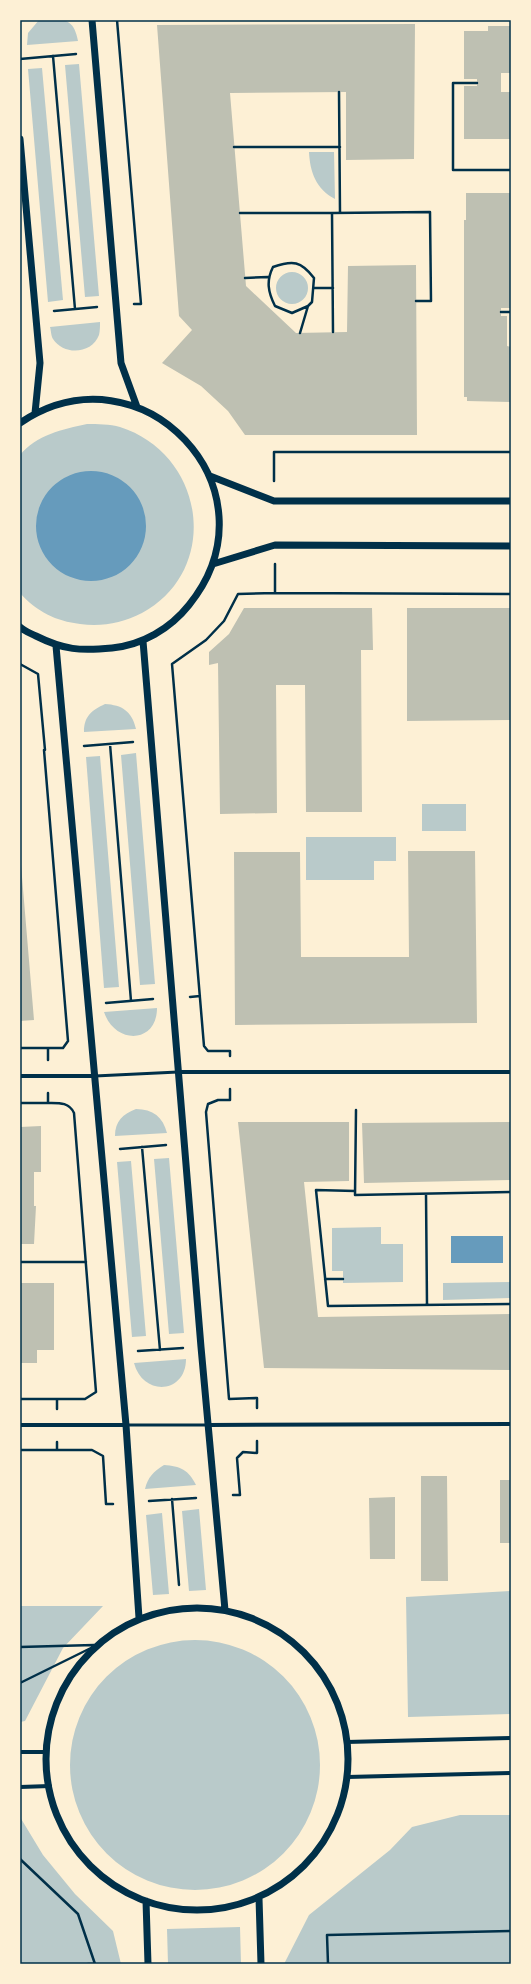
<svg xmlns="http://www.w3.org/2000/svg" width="531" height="1984" font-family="'Noto Sans',sans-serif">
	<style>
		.green { fill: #b9caca }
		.water { fill: #669bbc }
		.building { fill: #bec0b2 }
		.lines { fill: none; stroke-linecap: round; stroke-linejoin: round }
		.path { stroke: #003049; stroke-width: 2.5 }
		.service { stroke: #003049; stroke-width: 3 }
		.minor { stroke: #003049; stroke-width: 4 }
		.tertiary { stroke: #003049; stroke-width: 7 }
		.neatline { fill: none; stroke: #003049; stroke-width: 1.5 }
	</style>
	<rect width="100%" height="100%" fill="#fdf0d5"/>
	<path class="green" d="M39,20C61,20 73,15 78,41L27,45L28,33Z
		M79,64L99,296L85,297L65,65Z
		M42,68L63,300L48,302L28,69Z
		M309,152H334L335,199C316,189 310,172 309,152Z
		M276 288a16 16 0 1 1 32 0a16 16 0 1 1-32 0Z
		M100,322C100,326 100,331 99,335C92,354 64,356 53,339C51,336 51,330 50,327Z
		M87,424C97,424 110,424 120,427C205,454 222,569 142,613C122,623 102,627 80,624C56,621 37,612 20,593V455C36,435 63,429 87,424Z
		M105,704C122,705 132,711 136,729L84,732C84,716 92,710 105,704Z
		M136,753L155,984L140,985L121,755Z
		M100,756L119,987L104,988L86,757Z
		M422,804H466V831H422Z
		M306,837H396V861H374V880H306Z
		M157,1008C157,1044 115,1045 104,1012Z
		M136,1109C153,1109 163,1117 167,1133L115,1136C115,1121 123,1114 136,1109Z
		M169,1158L184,1333L169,1334L154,1159Z
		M131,1161L146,1336L132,1337L117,1162Z
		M381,1227V1244H403V1282L343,1283V1271H332V1228Z
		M511,1282V1298L443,1300V1283Z
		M186,1359C186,1394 143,1397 134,1363Z
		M164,1465C180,1466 189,1470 196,1485L145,1489C148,1477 153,1472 164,1465Z
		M199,1509L206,1590L189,1591L182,1511Z
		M162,1513L169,1594L153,1595L146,1515Z
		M511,1591V1714L408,1717L406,1597Z
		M20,1606H103L63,1648L25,1721L20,1722Z
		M70 1765a125 125 0 1 1 250 0a125 125 0 1 1-250 0Z
		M460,1815H511V1964H284L309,1915L390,1850L412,1827Z
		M20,1817L43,1855L75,1894L113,1931L121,1964H20Z
		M240,1927L241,1964H168L167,1929Z"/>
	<path class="water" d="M36 526a55 55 0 1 1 110 0a55 55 0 1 1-110 0Z
		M451,1236H503V1263H451Z"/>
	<path class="building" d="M415,24L414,159L346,160V92L230,93L246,286L296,333L347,332L348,266L416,265L417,435H245L228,411L201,386L162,363L192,330L179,316L157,25Z
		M488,26H511V73H501V92H511V139H464V86H477V79H464V31H488Z
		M466,193H510V308H501V316H507V346L511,347V402L467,401V397H464V220H466Z
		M244,608H372L373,650H361L362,812H306L305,685H276L277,813L220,814L218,663L209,665V652L229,634Z
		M407,608H511V720L407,721Z
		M408,851H475L477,1023L235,1025L234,852H300L301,957H409Z
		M20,865H21L34,1020L20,1021Z
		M238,1122H349V1181L304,1182L318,1317L511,1314V1370L264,1368Z
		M511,1122V1180L364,1183L362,1123Z
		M41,1126V1172H34V1206H36L34,1244H20V1127Z
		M20,1283H54V1350H37V1363H20Z
		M421,1476H447L448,1581H421Z
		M500,1480H511V1543H500Z
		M395,1497V1559H370L369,1498Z"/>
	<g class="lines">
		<path class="path" d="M117,20L141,304H134
			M53,56L75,309
			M20,59L76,54
			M477,83H453V170H511
			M339,92L340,213
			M234,147H340
			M240,213H332
			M245,278L268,277
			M314,288H333
			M54,311L97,307
			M501,312H511
			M333,332L332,213L430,212L431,301H416
			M300,333L308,306L292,313L275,306C268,292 266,281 273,267C293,260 301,261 314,278L312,302L308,306
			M274,481V452H511
			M275,564V593L511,594
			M20,664L38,674L45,750
			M110,744L131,1001
			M84,746L133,742
			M44,750L68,1041L63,1048H48
			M190,997L200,996
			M106,1003L153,999
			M20,1048H48V1060
			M230,1056V1051H208L204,1046L172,664L206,640L224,621L238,594L275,593
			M230,1089V1100H218L208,1104L206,1112L229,1399L257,1398V1408
			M20,1103H48V1093
			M48,1103C59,1103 69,1102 74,1113L96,1392L85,1399H57
			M356,1110L355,1195L511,1192
			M142,1147L160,1350
			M120,1149L166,1145
			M355,1191L316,1190L328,1306L511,1304
			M426,1194L427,1305
			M20,1262H86
			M325,1279H343
			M138,1351L183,1348
			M20,1399H57V1409
			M57,1442V1450H92L103,1456L106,1504H113
			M20,1450H57
			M233,1495H240L237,1458L243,1452L257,1453V1441
			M172,1499L179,1585
			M149,1501L196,1498
			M20,1647L94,1645
			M20,1683L97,1645
			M20,1859L78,1914L95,1964
			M88,1964H95
			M328,1964L327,1935L511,1931"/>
		<path class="service" d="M95,1076L178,1072
			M126,1425H208"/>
		<path class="minor" d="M178,1072H511
			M20,1076H95
			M20,1425H126
			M208,1425L511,1424
			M346,1742L511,1738
			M20,1752H45
			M347,1777L511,1773
			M20,1787L50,1786"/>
		<path class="tertiary" d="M92,20L121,363L137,407
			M20,139L40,363L35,413
			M20,423C142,341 282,490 189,605C170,629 142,645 112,648C80,651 64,650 36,636C30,633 24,631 20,627
			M210,476L274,501H511
			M213,564L275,545L511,546
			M143,641L201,1347L225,1610
			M56,646L126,1425L139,1618
			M46 1759a151 151 0 1 1 302 0a151 151 0 1 1-302 0Z
			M259,1898L261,1964
			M146,1901L148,1964"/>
	</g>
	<rect width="531" height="1984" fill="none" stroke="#fdf0d5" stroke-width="42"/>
	<rect x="21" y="21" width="489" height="1942" class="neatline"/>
</svg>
